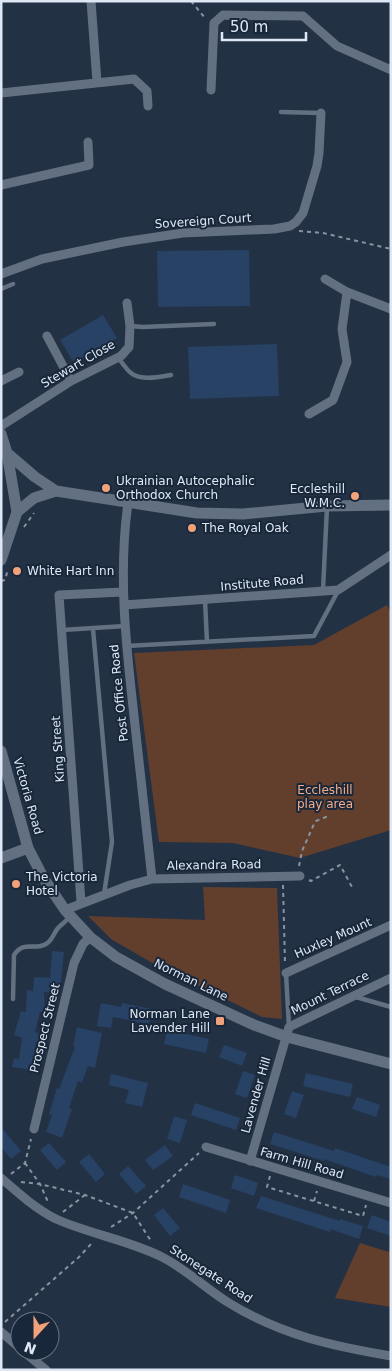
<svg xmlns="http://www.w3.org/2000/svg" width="392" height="1371" font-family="'DejaVu Sans',sans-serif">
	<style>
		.green { fill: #623e2d }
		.building { fill: #274265 }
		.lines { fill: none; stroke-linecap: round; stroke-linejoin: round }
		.path { stroke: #8894a4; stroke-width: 2; stroke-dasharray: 4 4; stroke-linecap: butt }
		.service { stroke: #637081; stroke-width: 4.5 }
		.minor { stroke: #637081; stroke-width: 9 }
		.tertiary { stroke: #637081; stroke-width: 11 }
		.poi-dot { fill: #f1a27b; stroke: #19273a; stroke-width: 2 }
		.labels { text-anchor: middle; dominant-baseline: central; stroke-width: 4; stroke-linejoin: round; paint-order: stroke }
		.street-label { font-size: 12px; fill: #dee8f5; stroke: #19273a }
		.poi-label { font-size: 12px; fill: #dee8f5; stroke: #19273a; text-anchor: start }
		.park-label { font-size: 12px; fill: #f4ab87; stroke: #19273a }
	</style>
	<rect width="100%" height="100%" fill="#233145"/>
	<path class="green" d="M387,605L391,614V830L300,858L233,843L159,842L134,653L314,645Z
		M203,887L277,888L282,1019L262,1017L154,964L111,939L88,916L205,920Z
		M360,1243L389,1252L391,1245V1307L335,1298Z"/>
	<path class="building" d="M249,250L250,306L158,307L157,251Z
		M103,315L117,338L74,363L60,340Z
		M277,344L279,396L190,399L188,347Z
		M52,951L64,952L60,993L44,992L45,1013L40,1012L35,1032L40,1034L38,1042H36L32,1070L12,1067L14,1058L19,1059L22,1038L14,1035L21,1011L26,1012L27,990L33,991L34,977L50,978Z
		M101,1003L121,1007L122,1003L152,1009L149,1024L113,1017L111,1028L97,1026Z
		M77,1027L102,1033L95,1068L88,1066L82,1083L78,1081L69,1108L72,1109L62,1138L46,1132L52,1115L49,1114L57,1088L59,1089L75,1047L73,1046Z
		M167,1030L209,1039L206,1053L164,1044Z
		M224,1045L247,1053L242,1066L219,1057Z
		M243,1071L255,1075L247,1098L235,1094Z
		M306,1073L353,1084L350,1097L303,1086Z
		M111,1074L148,1083L142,1107L125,1103L129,1090L109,1085Z
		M292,1091L304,1095L296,1118L284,1114Z
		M357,1097L380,1105L376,1117L352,1109Z
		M195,1103L240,1118L236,1130L191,1115Z
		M174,1116L187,1120L180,1143L167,1139Z
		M1,1127L21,1151L11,1159L1,1147Z
		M274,1132L334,1151L335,1148L391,1167V1179L377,1175L376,1177L324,1159V1161L270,1144Z
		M49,1143L66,1162L57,1170L40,1150Z
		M165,1145L173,1156L153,1170L145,1160Z
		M89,1154L105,1174L96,1182L79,1162Z
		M128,1166L146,1186L136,1194L119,1174Z
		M235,1175L258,1183L254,1196L231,1188Z
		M183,1184L230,1200L226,1213L179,1197Z
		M261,1196L340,1221V1219L363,1226L359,1239L330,1229V1232L256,1208Z
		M163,1208L180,1228L170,1236L154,1215Z
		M372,1215L391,1222V1236L367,1228Z"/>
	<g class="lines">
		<path class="path" d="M191,1L205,18
			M299,231L323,233L391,249
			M24,527L34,513
			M1,581L5,580L8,569
			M299,866L302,851L314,824L316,821L326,817L325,815
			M309,880L311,881L340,865L352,887
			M283,885L285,963
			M25,1163L40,1184L48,1202
			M11,1174L25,1163L31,1139
			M270,1176L267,1187L363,1216L366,1205
			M21,1182L40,1184L85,1195L133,1213L151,1241
			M314,1201L317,1191
			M63,1212L85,1195
			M111,1227L133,1213L199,1153
			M5,1322L79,1257L92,1243"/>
		<path class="service" d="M281,112L321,113
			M1,289L13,284
			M130,326L143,327L214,324
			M121,357L120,360C123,364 127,370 131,373C141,381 159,377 171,375
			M323,590L327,507
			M205,600L207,642
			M93,629L112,842L104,894
			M62,630L125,626
			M126,646L314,636L338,591
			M286,974L289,1027
			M356,997L391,1007
			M13,999L14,955C24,940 34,951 46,944C53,940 53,934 58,928C62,924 66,921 70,917"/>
		<path class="minor" d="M91,1L97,82
			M211,90L214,23L223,15L303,16L337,46L391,70
			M1,93L134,79L147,91L148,106
			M1,185L89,165L88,142
			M1,274L42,259L123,242L183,233L274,229L290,226L296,222L303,213L317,166L319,153L321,113
			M325,279L347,292L391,309
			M47,336L71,381
			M1,381L19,372
			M309,414L333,400L347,362L342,329L347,292
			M1,426L71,381L121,356L129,347L130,326L127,303
			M128,503C118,574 126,645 134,716C140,770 146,825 152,879
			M124,605L338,590L391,555
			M81,902L59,595L123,592
			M65,910L130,885L152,879L300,876
			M286,973L391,925
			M34,1129L74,963L83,944L90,937
			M206,1147L391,1203
			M250,1161L289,1027L391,978
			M1,1178C18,1193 36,1209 56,1219C90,1234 127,1240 160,1256C185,1268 206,1289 229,1303C281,1335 332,1346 391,1356
			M1,1332L20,1348
			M23,1351L46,1370"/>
		<path class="tertiary" d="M1,434L7,453L17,512L1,560
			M7,453L35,477L56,491
			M17,512L34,498L56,491L197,513L243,514L327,506L391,505
			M1,751L28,848L44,879L65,910L90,937L116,957L165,984L254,1025L287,1037L391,1064
			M1,858L28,848"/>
	</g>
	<g class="poi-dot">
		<circle cx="106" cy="488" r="5"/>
		<circle cx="355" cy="496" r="5"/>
		<circle cx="192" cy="528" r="5"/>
		<circle cx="17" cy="571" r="5"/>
		<circle cx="16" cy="884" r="5"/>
		<rect x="215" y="1016" width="10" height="10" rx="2.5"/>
	</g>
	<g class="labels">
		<g class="street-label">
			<text transform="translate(203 221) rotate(-4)">Sovereign Court</text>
			<text transform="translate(78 364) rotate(-30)">Stewart Close</text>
			<text transform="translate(262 583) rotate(-5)">Institute Road</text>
			<text transform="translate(119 693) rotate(-96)">Post Office Road</text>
			<text transform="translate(58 749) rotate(-94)">King Street</text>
			<text transform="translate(28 796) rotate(74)">Victoria Road</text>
			<text transform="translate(214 865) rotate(-1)">Alexandra Road</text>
			<text transform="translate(333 938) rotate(-24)">Huxley Mount</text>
			<text transform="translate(191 980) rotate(26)">Norman Lane</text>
			<text transform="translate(330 993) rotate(-26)">Mount Terrace</text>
			<text transform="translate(45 1028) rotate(-76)">Prospect Street</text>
			<text transform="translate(256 1095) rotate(-74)">Lavender Hill</text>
			<text transform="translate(302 1163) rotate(16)">Farm Hill Road</text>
			<text transform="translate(211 1274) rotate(33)">Stonegate Road</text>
		</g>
		<g class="poi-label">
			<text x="116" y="481">Ukrainian Autocephalic<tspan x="116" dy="14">Orthodox Church</tspan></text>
			<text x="345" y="489" text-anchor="end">Eccleshill<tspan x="345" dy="14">W.M.C.</tspan></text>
			<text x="202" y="528">The Royal Oak</text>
			<text x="27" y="571">White Hart Inn</text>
			<text x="26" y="877">The Victoria<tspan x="26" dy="14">Hotel</tspan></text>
			<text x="210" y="1014" text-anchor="end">Norman Lane<tspan x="210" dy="14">Lavender Hill</tspan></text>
		</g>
		<g class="park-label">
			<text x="325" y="790">Eccleshill<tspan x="325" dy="14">play area</tspan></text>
		</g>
	</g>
	<rect width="392" height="1371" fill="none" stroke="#dee8f5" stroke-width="5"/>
	<g transform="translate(35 1336) rotate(201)"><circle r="24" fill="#19273a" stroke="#687485"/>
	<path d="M0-4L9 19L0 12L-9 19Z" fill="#f1a27b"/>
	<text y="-8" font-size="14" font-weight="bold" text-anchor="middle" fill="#dee8f5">N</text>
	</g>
	<path d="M222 32v8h84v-8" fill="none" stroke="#dee8f5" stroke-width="2.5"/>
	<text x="230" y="32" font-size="15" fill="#dee8f5" stroke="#19273a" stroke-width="4" paint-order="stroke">50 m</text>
</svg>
